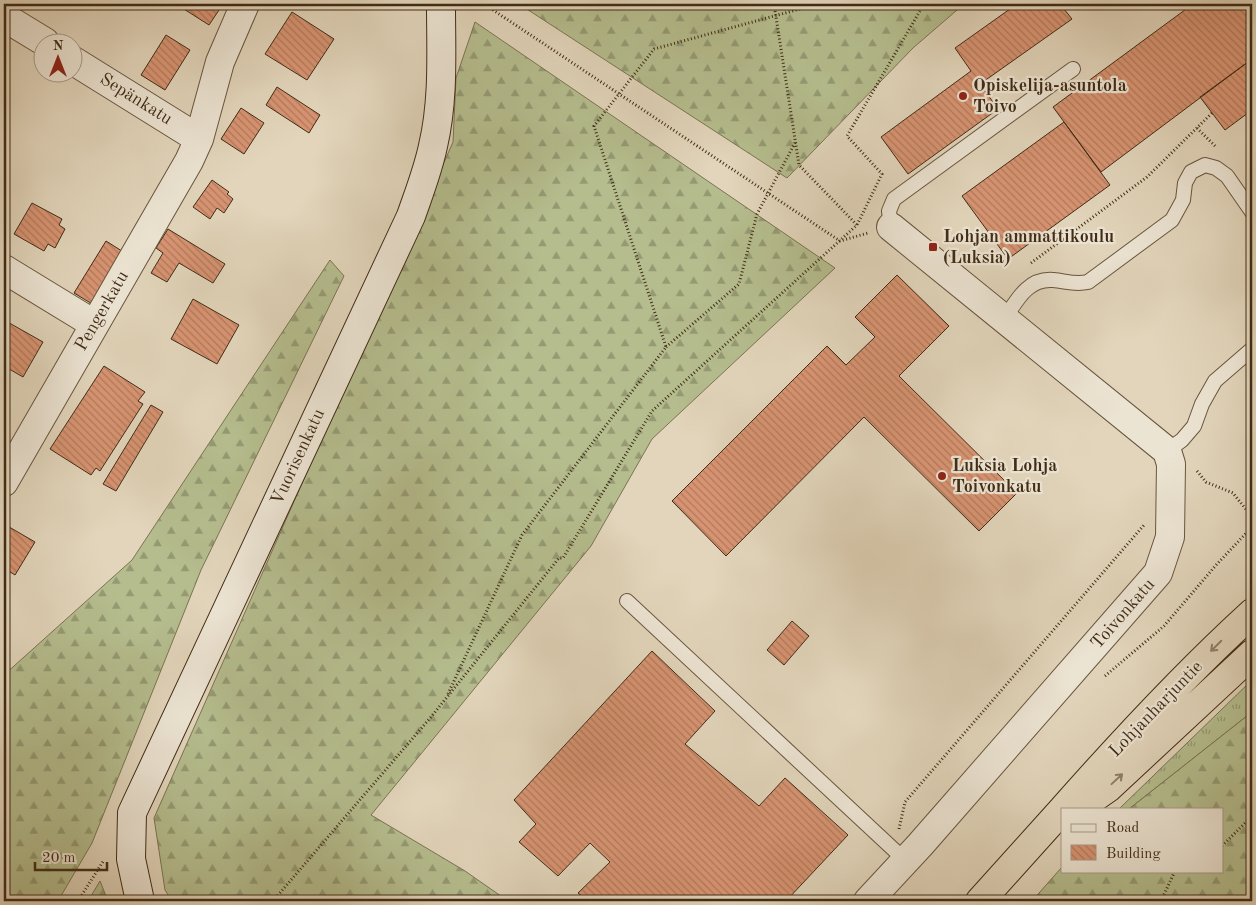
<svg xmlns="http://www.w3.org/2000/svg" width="1256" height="905" font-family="'Old Standard TT',serif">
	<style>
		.grass { fill: url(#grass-tufts); stroke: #7a7452 }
		.forest { fill: url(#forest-firs); stroke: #7a7452 }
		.building { fill: url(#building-back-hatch); stroke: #402c16 }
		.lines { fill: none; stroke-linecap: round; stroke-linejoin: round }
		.lane-casing { stroke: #68563f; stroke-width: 16 }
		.street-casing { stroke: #68563f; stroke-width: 30 }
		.secondary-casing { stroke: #402c16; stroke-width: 30 }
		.highway-casing { stroke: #402c16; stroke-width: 30 }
		.path { stroke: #402c16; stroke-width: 3; stroke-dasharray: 1 2.5; stroke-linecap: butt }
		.lane { stroke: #ece4d3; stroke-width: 14 }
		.street { stroke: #ece4d3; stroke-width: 28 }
		.secondary { stroke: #ece4d3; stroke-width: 28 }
		.highway { stroke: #e2d5bb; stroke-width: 28 }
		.oneway { stroke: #918068 }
		.poi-dot { fill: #8f2418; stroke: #ece4d3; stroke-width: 2 }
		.labels { text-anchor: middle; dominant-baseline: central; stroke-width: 4.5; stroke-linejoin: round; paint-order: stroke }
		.poi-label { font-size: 18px; font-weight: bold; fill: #402c16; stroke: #ece4d3; text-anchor: start }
		.street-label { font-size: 18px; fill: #402c16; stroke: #ece4d3 }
	</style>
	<defs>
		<pattern id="grass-tufts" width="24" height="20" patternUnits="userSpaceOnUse" patternTransform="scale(1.25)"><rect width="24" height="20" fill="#b5bd8e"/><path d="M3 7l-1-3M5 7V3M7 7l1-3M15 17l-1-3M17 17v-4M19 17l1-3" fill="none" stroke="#959a73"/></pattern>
		<pattern id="forest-firs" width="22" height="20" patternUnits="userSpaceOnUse" patternTransform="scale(1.25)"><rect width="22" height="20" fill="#b5bd8e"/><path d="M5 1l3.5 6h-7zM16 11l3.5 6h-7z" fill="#959a73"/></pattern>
		<pattern id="building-back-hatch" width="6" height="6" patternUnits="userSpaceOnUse" patternTransform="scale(1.25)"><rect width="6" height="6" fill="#d89472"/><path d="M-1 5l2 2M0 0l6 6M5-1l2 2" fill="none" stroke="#b1795d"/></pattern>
	</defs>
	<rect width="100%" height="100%" fill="#e2d5bb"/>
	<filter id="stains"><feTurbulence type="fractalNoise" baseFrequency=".004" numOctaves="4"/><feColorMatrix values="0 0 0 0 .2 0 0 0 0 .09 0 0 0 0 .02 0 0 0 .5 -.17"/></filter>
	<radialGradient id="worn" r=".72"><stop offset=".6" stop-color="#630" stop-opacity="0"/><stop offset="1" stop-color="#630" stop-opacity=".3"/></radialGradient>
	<path class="grass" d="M1252,680V712L1129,809H1119Z"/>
	<path class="forest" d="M519,4H964L913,48L787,178Z
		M475,22L835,268L652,439L591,546L371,815L465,871L508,901H172L165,890L154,818L453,142L456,78Z
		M330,260L344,276L201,570L92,843L58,901H4V675L132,560Z
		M1252,712V901H1032L1062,867V871H1222V809H1129Z
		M100,881L108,901H88Z"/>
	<path class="building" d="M176,4H223L209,25Z
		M1017,4H1060L1072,19L980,84L998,109L908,174L881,137L971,71L955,48Z
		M1193,4H1252V59L1101,172L1053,107Z
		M292,12L334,39L307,80L265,54Z
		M166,35L190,50L165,90L141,75Z
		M1252,59V110L1225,130L1200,97Z
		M277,87L320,115L309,133L266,105Z
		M241,108L264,123L244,154L221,139Z
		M1064,122L1110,185L1008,259L962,196Z
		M212,180L229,192L227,194L233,199L224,213L217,208L210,219L193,207Z
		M32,203L62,219L59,225L65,229L55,248L48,244L44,251L14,234Z
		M168,229L225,264L213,283L179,263L167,282L151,273L163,253L156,248Z
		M106,241L125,253L94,305L74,293Z
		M897,275L949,326L899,376L1017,493L979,531L864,417L726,556L672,501L827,346L846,365L875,337L855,317Z
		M193,299L239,325L217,364L171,339Z
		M4,320L43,342L23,377L4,366Z
		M104,366L145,392L138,401L143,404L100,471L96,468L91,475L50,449Z
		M151,405L163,412L116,491L103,484Z
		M4,524L35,542L15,575L4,568Z
		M792,621L809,636L784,665L767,650Z
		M652,651L715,711L685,744L759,806L785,778L848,835L786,901H588L578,893L610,862L590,843L558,876L519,842L536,824L514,800Z"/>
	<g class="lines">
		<g class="lane-casing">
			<path id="lane" d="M891,227L889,211L894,199L1073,69
				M1005,318C1017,300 1028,278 1053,280C1066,281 1074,285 1088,282L1172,220L1183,200L1185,183L1191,172L1205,165L1216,168L1227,176L1252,212
				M1167,451L1182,440L1194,426L1202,404L1215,381L1252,349
				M627,601L906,861"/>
		</g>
		<g class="street-casing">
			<path id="street" d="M4,17L45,42
				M72,60L199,139
				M4,269L94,324
				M4,482L189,161L199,139L220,62L245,4
				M868,901L920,845L1158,573L1170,537L1171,464L1167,451L891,227"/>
		</g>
		<g class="secondary-casing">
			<path id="secondary" d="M140,901L131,859L132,813L411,216C419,193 428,170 433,146C444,99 441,52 441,4"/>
		</g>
		<g class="highway-casing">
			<path id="highway" d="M1063,809C1123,741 1185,674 1252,613
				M1078,809L1108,788L1252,654
				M980,901L1062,810"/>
		</g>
		<path class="path" d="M484,4L840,241L868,233
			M774,4L799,165L857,225
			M1197,128L1216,147
			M1031,263L1147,177L1212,113
			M666,347L739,284L757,214L796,141
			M1197,471L1206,482L1233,493L1252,517
			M1105,676L1164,626L1217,564L1252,527
			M448,694L522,535L666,347L594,126L654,49L818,4
			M899,829L905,802L1144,525
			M1222,846L1252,816
			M78,901L104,860
			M273,901L431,717L559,558H563L652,411L857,225L882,174L847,136L924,4
			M1161,901L1175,871"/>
		<use href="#lane" class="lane"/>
		<use href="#street" class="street"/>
		<use href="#secondary" class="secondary"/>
		<use href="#highway" class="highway"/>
	</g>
	<defs><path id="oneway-shaft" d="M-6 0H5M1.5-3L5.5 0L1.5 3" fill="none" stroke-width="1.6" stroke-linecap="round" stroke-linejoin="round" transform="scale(1.25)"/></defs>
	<g class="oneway">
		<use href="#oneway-shaft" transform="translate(1216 646) rotate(135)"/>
		<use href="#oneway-shaft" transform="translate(1117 779) rotate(-43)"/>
	</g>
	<g class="poi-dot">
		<circle cx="963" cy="96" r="5"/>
		<rect x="928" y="242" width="10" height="10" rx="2.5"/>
		<circle cx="942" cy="476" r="5"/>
	</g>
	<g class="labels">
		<g class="poi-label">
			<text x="973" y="86">Opiskelija-asuntola<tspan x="973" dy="21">Toivo</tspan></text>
			<text x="943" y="237">Lohjan ammattikoulu<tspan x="943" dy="21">(Luksia)</tspan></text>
			<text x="952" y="466">Luksia Lohja<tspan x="952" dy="21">Toivonkatu</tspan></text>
		</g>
		<g class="street-label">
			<text transform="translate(136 99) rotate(32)">Sepänkatu</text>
			<text transform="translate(102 311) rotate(-60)">Pengerkatu</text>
			<text transform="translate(298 457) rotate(-65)">Vuorisenkatu</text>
			<text transform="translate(1123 614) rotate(-49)">Toivonkatu</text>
			<text transform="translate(1156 709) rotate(-46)">Lohjanharjuntie</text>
		</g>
	</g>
	<rect width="1256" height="905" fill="none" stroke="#e2d5bb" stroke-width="20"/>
	<rect x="5" y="5" width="1246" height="895" fill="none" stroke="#402c16" stroke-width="2.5"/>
	<rect x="10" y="10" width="1236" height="885" fill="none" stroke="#402c16"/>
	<rect x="1061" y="808" width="162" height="65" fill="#ece4d3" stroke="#a79a87"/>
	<rect x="1071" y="824" width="25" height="8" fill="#ece4d3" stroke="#a79a87"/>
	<text x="1106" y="832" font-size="15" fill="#402c16">Road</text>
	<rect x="1071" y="845" width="25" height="15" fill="url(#building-back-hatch)" stroke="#a79a87"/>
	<text x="1106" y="858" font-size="15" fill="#402c16">Building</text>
	<g transform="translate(58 58)"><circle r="24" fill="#ece4d3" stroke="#a79a87"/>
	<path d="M0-4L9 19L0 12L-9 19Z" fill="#8f2418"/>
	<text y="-8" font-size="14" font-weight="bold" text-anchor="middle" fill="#402c16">N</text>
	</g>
	<path d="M35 862v8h72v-8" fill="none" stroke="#402c16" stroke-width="2.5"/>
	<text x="42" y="862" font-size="15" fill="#402c16" stroke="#ece4d3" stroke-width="4" paint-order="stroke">20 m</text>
	<rect width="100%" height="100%" filter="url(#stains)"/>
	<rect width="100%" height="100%" fill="url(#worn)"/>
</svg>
